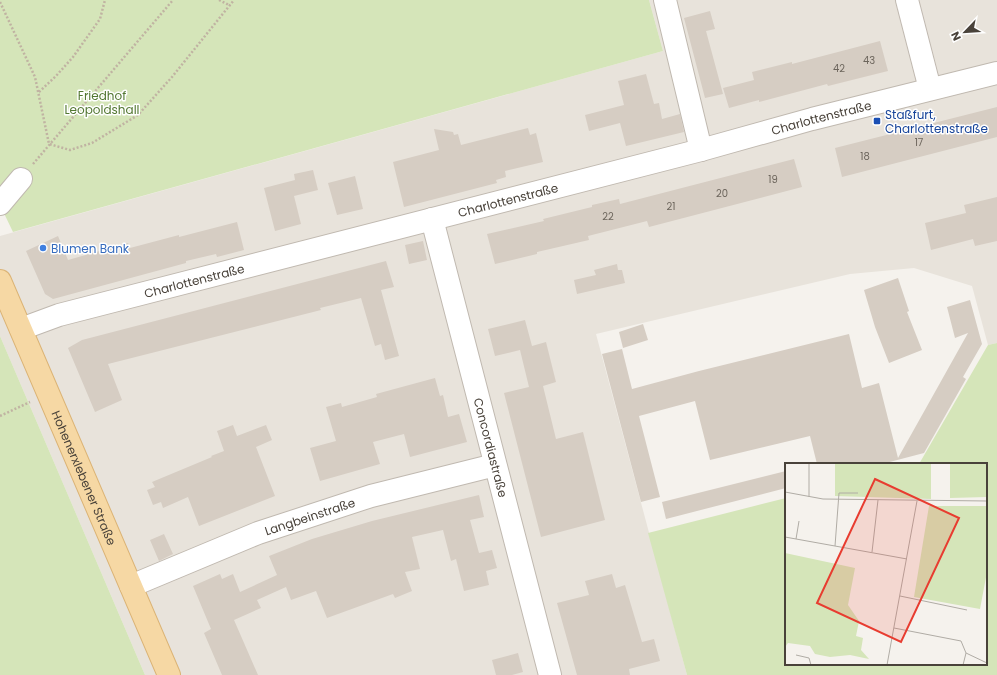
<svg xmlns="http://www.w3.org/2000/svg" width="997" height="675" font-family="Poppins,sans-serif">
	<style>
		.residential { fill: #e8e3db }
		.green { fill: #d5e5b9 }
		.building { fill: #d6cdc3 }
		.lines { fill: none; stroke-linecap: round; stroke-linejoin: round }
		.minor-casing { stroke: #c0b9b0; stroke-width: 24 }
		.major-casing { stroke: #dbb375; stroke-width: 24 }
		.path { stroke: #c0b3a2; stroke-width: 2.5; stroke-dasharray: 2 2; stroke-linecap: butt }
		.minor { stroke: #fff; stroke-width: 22 }
		.major { stroke: #f6d8a4; stroke-width: 22 }
		.transit-dot { fill: #1a4fb4; stroke: #fff; stroke-width: 1.5 }
		.shop-dot { fill: #3f7fe0; stroke: #fff; stroke-width: 1.5 }
		.labels { text-anchor: middle; dominant-baseline: central; stroke-width: 3; stroke-linejoin: round; paint-order: stroke }
		.number-label { font-size: 10px; fill: #6c655c }
		.park-label { font-size: 12px; fill: #527731; stroke: #fff }
		.transit-label { font-size: 12px; fill: #164399; stroke: #fff; text-anchor: start }
		.street-label { font-size: 12px; fill: #49423a; stroke: #fff }
		.shop-label { font-size: 12px; fill: #366cbe; stroke: #fff; text-anchor: start }
		.inset-road { fill: none; stroke: #b0aca5; stroke-width: 1 }
		.view { fill: #e83c30; fill-opacity: 0.15; stroke: #e83c30; stroke-width: 2 }
		.inset-edge { fill: none; stroke: #49423a; stroke-width: 2 }
	</style>
	<rect width="100%" height="100%" fill="#f5f2ed"/>
	<path class="residential" d="M649,0H997V343L988,345L972,286L914,268L850,274L596,334L687,675H145L0,336V236L663,51Z"/>
	<path class="green" d="M0,0H649L663,51L13,232L0,205Z
		M0,336L145,675H0Z
		M997,343V675H687L648,533L786,498V664H986V464H919L988,345Z"/>
	<path class="building" d="M710,11L715,29L706,31L723,94L705,98L684,18Z
		M880,41L888,71L828,86L827,84L759,102V100L729,108L723,88L754,80L752,72L792,62V64Z
		M646,74L654,104L659,103L662,119L680,114L684,132L626,146L620,123L589,131L585,115L624,105L618,81Z
		M997,107V137L842,177L835,148Z
		M528,128L530,135L536,133L543,162L505,171L506,177L496,180L497,183L404,207L393,162L439,150L434,129L453,132L454,135L458,134L461,145Z
		M794,159L802,187L649,227L647,221L588,236L589,240L537,252V254L495,264L487,234L544,221L543,219L592,207V205L619,199L620,204Z
		M313,170L318,190L294,196L301,224L275,231L264,188L295,180L294,174Z
		M355,176L363,209L337,215L328,183Z
		M997,197V241L975,246L973,239L931,250L925,223L966,213L964,205Z
		M237,222L244,250L217,257L216,254L186,261V263L53,299L45,294L26,251L58,236L68,260L128,243L130,248L179,235V237Z
		M423,241L427,260L409,264L405,245Z
		M386,261L394,287L381,290L399,356L385,360L381,344L375,346L361,298L320,308L321,310L108,364L122,400L95,412L68,348L82,340Z
		M617,264L618,270H622L625,283L577,294L574,280L596,275L594,270Z
		M898,278L909,311L907,312L922,350L889,363L875,327L864,290Z
		M970,300L982,344L963,377L966,379L924,453L882,464H817L810,436L710,460L695,401L639,416L660,497L641,502L602,354L622,349L632,389L699,371L849,334L862,388L879,383L898,458L968,333L955,338L947,307Z
		M525,320L532,346L546,342L556,382L543,386L556,439L583,432L605,520L541,537L504,393L529,387L520,350L495,356L488,329Z
		M643,324L648,340L623,348L619,332Z
		M435,378L440,396L443,395L448,417L459,414L467,442L410,457L404,434L373,442L380,464L320,481L310,448L336,441L326,407L341,403L342,407L377,397L376,394Z
		M233,425L237,436L266,425L272,440L256,447L275,496L199,526L188,497L163,508L161,502L153,505L147,490L155,487L152,482L212,457L211,456L224,451L217,431Z
		M786,471V488L666,519L662,502Z
		M479,495L484,517L470,520L479,553L492,550L497,568L486,571L489,585L464,591L456,559L451,561L443,530L412,537L420,569L405,572L412,591L395,598L393,594L327,618L316,591L291,600L286,587L257,600L261,608L234,620L258,675H222L204,633L211,629L193,586L220,574L222,579L233,574L240,592L277,575L269,556L312,539L372,521Z
		M164,534L173,554L159,561L150,540Z
		M612,574L616,588L625,585L642,642L654,639L660,661L629,669L630,675H577L557,603L589,595L585,581Z
		M518,653L523,672L512,675H496L492,660Z"/>
	<g class="lines">
		<g class="minor-casing">
			<g id="minor">
				<path d="M665,0L701,150"/>
				<path d="M907,0L930,89"/>
				<path d="M0,204L21,179"/>
				<path id="s1" d="M432,219L550,675"/>
				<path id="s2" d="M21,329L59,315L701,150L812,119L997,73"/>
				<path id="s3" d="M131,586L258,533L371,496L495,465"/>
			</g>
		</g>
		<g class="major-casing">
			<g id="major">
				<path id="s4" d="M0,281L169,675"/>
			</g>
		</g>
		<path class="path" d="M219,0L229,5
			M0,2L35,77L49,144L70,150L92,143L138,115L172,77L234,0
			M39,92L56,76L73,57L100,19L105,0
			M33,164L173,0
			M0,416L30,402"/>
		<use href="#minor" class="minor"/>
		<use href="#major" class="major"/>
	</g>
	<rect class="transit-dot" x="873" y="117" width="8" height="8" rx="2"/>
	<circle class="shop-dot" cx="43" cy="248" r="4"/>
	<g class="labels">
		<g class="number-label">
			<text x="869" y="60">43</text>
			<text x="839" y="68">42</text>
			<text x="919" y="142">17</text>
			<text x="865" y="156">18</text>
			<text x="773" y="179">19</text>
			<text x="722" y="193">20</text>
			<text x="671" y="206">21</text>
			<text x="608" y="216">22</text>
		</g>
		<g class="park-label">
			<text x="102" y="95">Friedhof<tspan x="102" dy="14">Leopoldshall</tspan></text>
		</g>
		<g class="transit-label">
			<text x="885" y="114">Staßfurt,<tspan x="885" dy="14">Charlottenstraße</tspan></text>
		</g>
		<g class="street-label">
			<text stroke="none"><textPath href="#s2" startOffset="828">Charlottenstraße</textPath></text>
			<text stroke="none"><textPath href="#s2" startOffset="504">Charlottenstraße</textPath></text>
			<text stroke="none"><textPath href="#s2" startOffset="180">Charlottenstraße</textPath></text>
			<text stroke="none"><textPath href="#s1" startOffset="236">Concordiastraße</textPath></text>
			<text stroke="none"><textPath href="#s4" startOffset="214">Hohenerxlebener Straße</textPath></text>
			<text stroke="none"><textPath href="#s3" startOffset="192">Langbeinstraße</textPath></text>
		</g>
		<g class="shop-label">
			<text x="51" y="248">Blumen Bank</text>
		</g>
	</g>
	<g transform="translate(785 463)">
		<rect width="202" height="202" fill="#f5f2ed"/>
		<path d="M50,0H146V36L50,33ZM165,0H202V34L165,35ZM144,43H202V109L195,146L129,134ZM0,90L70,105L63,142L74,158L71,173L78,175L76,187L84,196L65,192L45,194L30,191L25,183L3,180L0,184Z" fill="#d5e5b9"/>
		<path class="inset-road" d="M0,29L38,36L202,38M24,34V0M0,74L122,96M11,76L14,58M50,83L54,30H73M87,89L93,37M115,133L182,147M109,165L176,178L181,190L202,200M11,192L24,195L26,202M102,202L132,38M178,202L181,190"/>
		<path class="view" d="M90,16L174,55L116,179L32,140Z"/>
		<rect width="202" height="202" class="inset-edge"/>
	</g>
	<g transform="translate(965 32) rotate(245)" stroke="#ffffff" stroke-width="3" paint-order="stroke">
	<path d="M0-3L7 15L0 10L-7 15Z" fill="#49423a"/>
	<text y="-6" font-size="11" font-weight="bold" text-anchor="middle" fill="#49423a">N</text>
	</g>
</svg>
